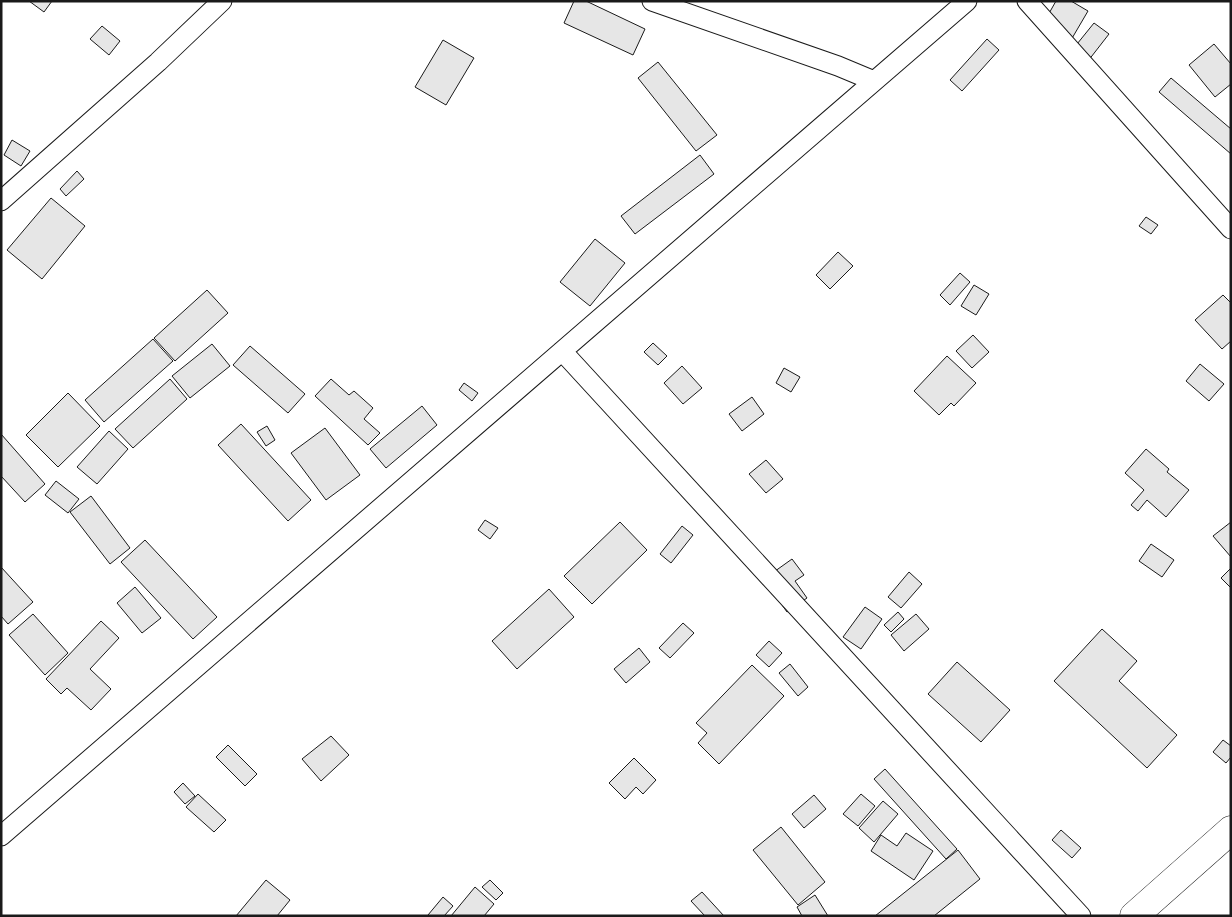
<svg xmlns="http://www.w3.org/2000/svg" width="1232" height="917" font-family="'Public Sans',sans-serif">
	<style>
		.building { fill: #e6e6e6; stroke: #1a1a1a }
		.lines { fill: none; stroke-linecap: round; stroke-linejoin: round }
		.street-casing { stroke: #1a1a1a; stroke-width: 21 }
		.highway-casing { stroke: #1a1a1a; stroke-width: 29 }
		.street { stroke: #fff; stroke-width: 19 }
		.highway { stroke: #fff; stroke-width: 28 }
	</style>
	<rect width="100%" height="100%" fill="#fff"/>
	<path class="building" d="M29,1H52L44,12Z
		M574,1H586L645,29L633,55L564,23Z
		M1056,1H1071L1088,11L1071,40L1043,24Z
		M1094,23L1109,34L1088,61L1073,49Z
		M102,26L120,41L109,55L90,39Z
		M987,39L999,50L962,91L950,80Z
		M443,40L474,58L446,105L415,87Z
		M1214,44L1231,64V84L1215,97L1189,65Z
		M658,62L717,135L696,151L638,78Z
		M1171,78L1231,129V154L1159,92Z
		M12,140L30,151L21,166L4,155Z
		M700,155L714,174L635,234L621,216Z
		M77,171L84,179L66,196L60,189Z
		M51,198L85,226L42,279L7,250Z
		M1146,217L1158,225L1151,234L1139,226Z
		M595,239L625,263L590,306L560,282Z
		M838,252L853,266L830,289L816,275Z
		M960,273L970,282L950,305L940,295Z
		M974,285L989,294L976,315L961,306Z
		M207,290L228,313L175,361L154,338Z
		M1223,295L1231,303V341L1222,349L1195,320Z
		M973,335L989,352L972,368L956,351Z
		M153,339L173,361L104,422L85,400Z
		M653,343L667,356L658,365L644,352Z
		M212,344L230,366L190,398L172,376Z
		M250,346L305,394L288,413L233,365Z
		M947,356L976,383L954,406L951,403L939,415L914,391Z
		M1200,364L1224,384L1209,401L1186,381Z
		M682,366L702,388L683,404L664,383Z
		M784,368L800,377L791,392L776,383Z
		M170,379L187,399L133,448L115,429Z
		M331,379L349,395L354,391L373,408L364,419L380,433L368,445L315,396Z
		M464,383L478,393L472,401L459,390Z
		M68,393L100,426L58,467L26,435Z
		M752,397L764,414L742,431L729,414Z
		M422,406L437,425L386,468L370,449Z
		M241,424L311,500L288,521L218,445Z
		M267,426L275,440L266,446L257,432Z
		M325,428L360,475L326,500L291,453Z
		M109,431L128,449L97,484L77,467Z
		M1,434L45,484L25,502L1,476Z
		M1146,449L1169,469L1167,472L1189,490L1166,517L1147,500L1138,511L1131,505L1144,490L1125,473Z
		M766,460L783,479L766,493L749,474Z
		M56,481L79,499L68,513L45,495Z
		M91,496L130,548L110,564L70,512Z
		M485,520L498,528L490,539L478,530Z
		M620,522L647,550L592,604L564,576Z
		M1231,522V557L1213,536Z
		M682,526L693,535L671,563L660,554Z
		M145,540L217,617L193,639L121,562Z
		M1151,544L1174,560L1162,577L1139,561Z
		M792,559L804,575L795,581L807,598L787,612L764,579Z
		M1,567L33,602L8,624L1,616Z
		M1231,568V588L1221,578Z
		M909,572L922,584L901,608L888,597Z
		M135,587L161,618L142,633L117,603Z
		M549,589L574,617L517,669L492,641Z
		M865,607L882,619L861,649L843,637Z
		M898,612L904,619L891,632L884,625Z
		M33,614L68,653L45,675L9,635Z
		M916,614L929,629L904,651L891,635Z
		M101,621L119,638L90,669L111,689L91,710L67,688L61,694L46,679Z
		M683,623L694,633L670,658L659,648Z
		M1102,629L1137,661L1119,681L1177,735L1147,768L1054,681Z
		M769,641L782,653L769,667L756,655Z
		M639,648L650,662L626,683L614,669Z
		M957,662L1010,710L981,742L928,694Z
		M790,664L808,687L798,696L779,673Z
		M752,665L784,696L719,764L698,743L707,733L696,723Z
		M331,736L349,755L321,781L302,759Z
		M1223,740L1231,746V757L1226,763L1213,752Z
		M228,745L257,774L245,786L216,757Z
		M634,758L656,780L643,794L636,787L625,799L609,783Z
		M885,769L957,849L946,859L874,779Z
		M183,783L195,796L185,804L174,792Z
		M198,794L226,820L214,832L186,807Z
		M861,794L875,806L858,826L843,814Z
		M814,795L826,809L804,828L792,814Z
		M883,801L898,814L874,842L859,828Z
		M781,827L825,882L798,905L753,850Z
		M1061,830L1081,848L1072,858L1052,840Z
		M906,833L933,851L914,880L871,851L881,835L897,846Z
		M958,850L980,879L934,916H875Z
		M266,880L290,900L277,916H236Z
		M490,880L503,893L496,900L482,887Z
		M475,887L494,904L484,916H451Z
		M702,892L724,916H705L691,901Z
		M815,895L828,916H802L797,907Z
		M443,897L453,906L444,916H429L428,915Z"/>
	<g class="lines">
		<g class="street-casing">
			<path id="street" d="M652,1L838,66L874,81
				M1027,1L1231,229
				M1,201L158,62L222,1
				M562,351L1081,916
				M1,836L967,1"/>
		</g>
		<g class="highway-casing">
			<path id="highway" d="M1134,916L1231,830"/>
		</g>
		<use href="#street" class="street"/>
		<use href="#highway" class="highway"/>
	</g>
	<rect width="1232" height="917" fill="none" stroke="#1a1a1a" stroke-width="5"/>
</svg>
